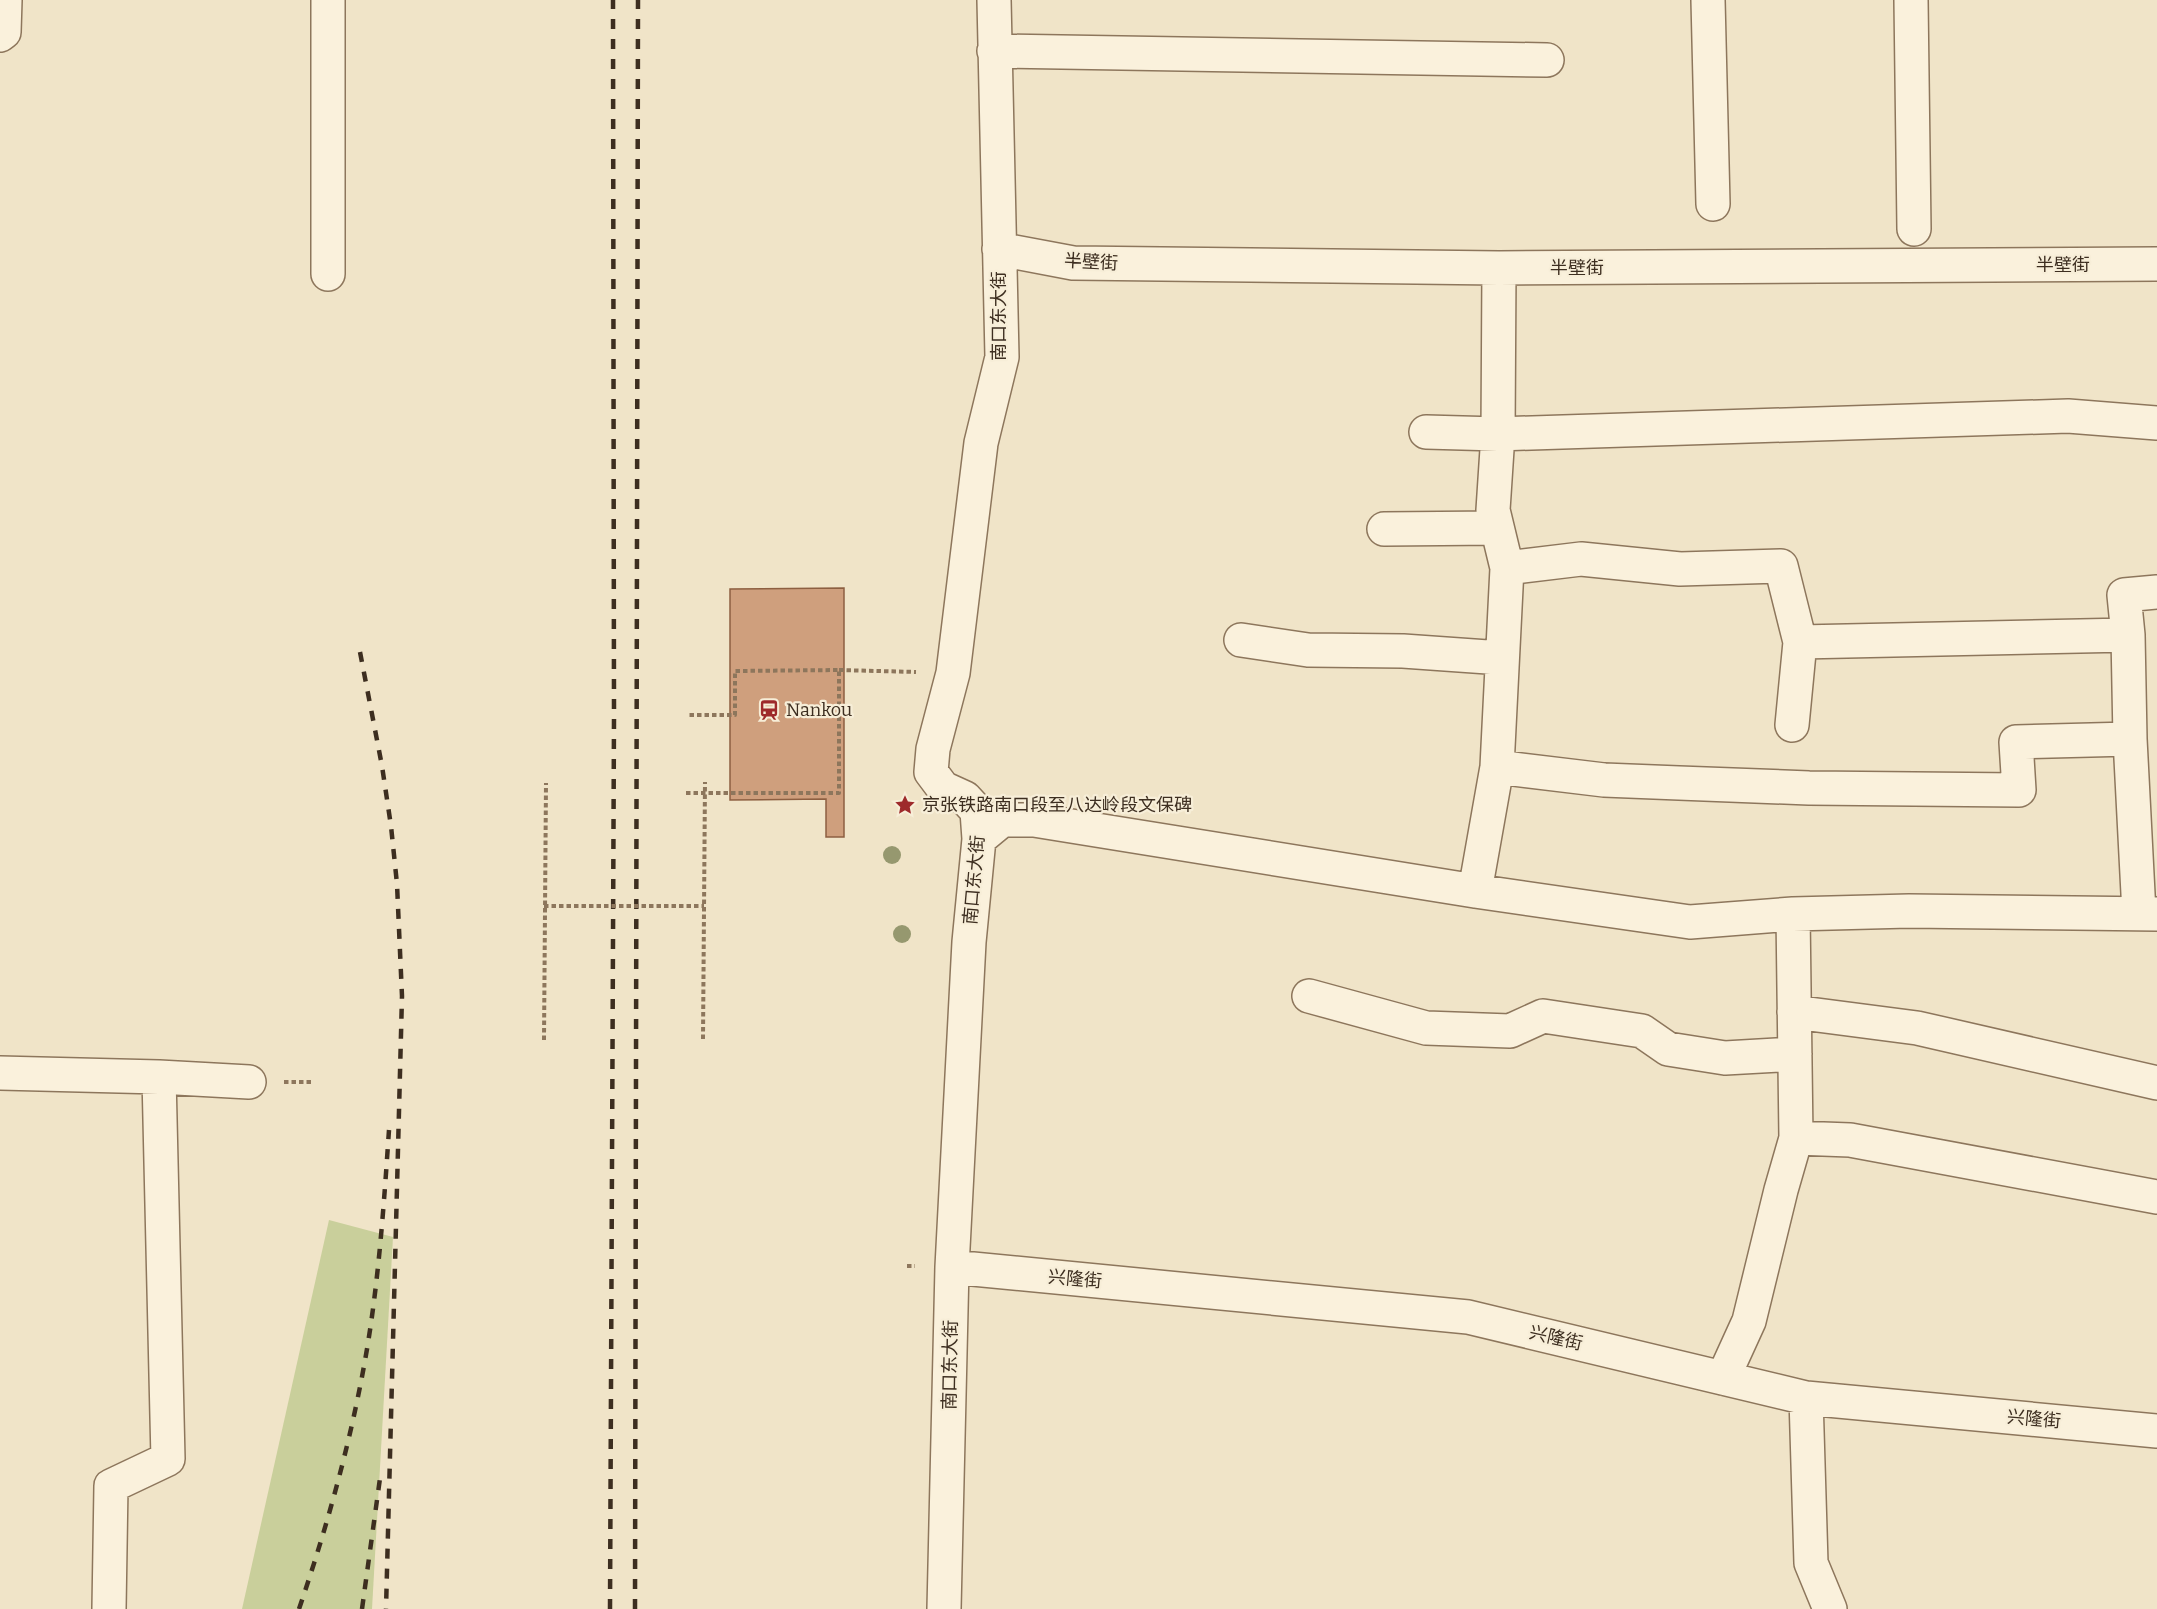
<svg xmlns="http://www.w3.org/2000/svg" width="2157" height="1609" font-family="Bitter,'Noto Sans SC',serif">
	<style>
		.green { fill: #c9cf9b }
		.building { fill: #cf9f7d; stroke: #8d5f41; stroke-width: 1.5 }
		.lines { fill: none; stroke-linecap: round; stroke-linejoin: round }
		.minor-casing { stroke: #8d765c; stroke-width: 36 }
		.path { stroke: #8d765c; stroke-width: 4; stroke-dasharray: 4.5 3; stroke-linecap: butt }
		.minor { stroke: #faf1dc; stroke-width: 33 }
		.rail { stroke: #3d2e20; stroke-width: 4.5; stroke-dasharray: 10 10; stroke-linecap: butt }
		.path-bridge { stroke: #8d765c; stroke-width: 4; stroke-dasharray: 4.5 3; stroke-linecap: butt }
		.tree { fill: #96986f }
		.labels { text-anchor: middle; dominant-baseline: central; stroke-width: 4.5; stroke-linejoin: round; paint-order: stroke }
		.street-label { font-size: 18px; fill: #3d2e20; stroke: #f7eed8 }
		.poi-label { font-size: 18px; fill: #3d2e20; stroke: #f7eed8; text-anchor: start }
	</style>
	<rect width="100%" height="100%" fill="#f0e4c8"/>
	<path class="green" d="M329,1220L393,1237L372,1609H242Z"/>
	<path class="building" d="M844,588V837H826V799L730,800V589Z"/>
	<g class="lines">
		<g class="minor-casing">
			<path id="minor" d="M1708,0L1713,204
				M1911,0L1914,229
				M0,35L4,32L5,0
				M994,51L1547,60
				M999,249L1073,263L1499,268L2157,264
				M328,274V0
				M1426,432L1498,434L2068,416L2157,423
				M1384,529L1497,528
				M1507,568L1581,559L1680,569L1781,566L1800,642L1792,725
				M1241,640L1308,650L1403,651L1502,658
				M1800,642L2128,635
				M1497,767L1604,780L1679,783L1809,788L2019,790L2016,742L2130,739
				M979,839L1002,820H1034L1475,891L1690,922L1793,914L1909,911L2157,914
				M1475,891L1497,767L1507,568L1493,510L1498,434L1499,268
				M2139,913L2130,739L2128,635L2124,595L2157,592
				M1309,996L1426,1028L1510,1031L1543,1016L1642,1031L1668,1049L1725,1058L1795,1054
				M1794,1012L1917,1028L2157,1083
				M0,1073L159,1077L249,1082
				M1796,1138L1850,1140L2157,1197
				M952,1267L1468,1317L1806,1398L2157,1431
				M1723,1378L1749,1321L1781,1190L1796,1138L1793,914
				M1806,1398L1811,1563L1830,1609
				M109,1609L111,1486L168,1459L159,1077
				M944,1609L952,1267L969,942L979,839L977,811L965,798L943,788L931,772L933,749L953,673L981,443L1002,357L994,0"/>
		</g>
		<path class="path" d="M839,670L916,672
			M686,793H839V670L735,671V715H687
			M544,1040L546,783
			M284,1082H314
			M907,1266H915"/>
		<use href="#minor" class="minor"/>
		<path class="rail" d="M360,652L382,766L391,826L397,884L402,996L386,1609
			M299,1609C328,1524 352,1437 367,1349C379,1277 384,1203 389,1130
			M362,1609L381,1471
			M610,1609L614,717L613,0
			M635,1609L638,0"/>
		<path class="path-bridge" d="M544,906H704
			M703,1039L705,782"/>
	</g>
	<g class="tree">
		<circle cx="892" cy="855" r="9"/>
		<circle cx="902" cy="934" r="9"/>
	</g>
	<defs>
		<g id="station-bare" transform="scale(1.62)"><path d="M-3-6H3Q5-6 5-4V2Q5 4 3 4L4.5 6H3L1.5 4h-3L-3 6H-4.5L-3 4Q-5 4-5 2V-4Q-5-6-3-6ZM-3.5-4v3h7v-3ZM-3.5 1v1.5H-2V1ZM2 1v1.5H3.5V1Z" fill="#9e2a2b" stroke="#f7eed8" stroke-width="2.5" paint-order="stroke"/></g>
		<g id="sight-bare" transform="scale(1.62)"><path d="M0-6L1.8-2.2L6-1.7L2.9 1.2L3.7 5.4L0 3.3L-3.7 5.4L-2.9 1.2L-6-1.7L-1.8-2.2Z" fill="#9e2a2b" stroke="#f7eed8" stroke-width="2.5" paint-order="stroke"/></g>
	</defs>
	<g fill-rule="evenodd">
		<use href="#station-bare" x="769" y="710"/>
		<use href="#sight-bare" x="905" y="805"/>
	</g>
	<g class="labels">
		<g class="street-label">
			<text transform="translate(1091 262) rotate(3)">半壁街</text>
			<text x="2063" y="265">半壁街</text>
			<text x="1577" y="268">半壁街</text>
			<text transform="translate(999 316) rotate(-90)">南口东大街</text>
			<text transform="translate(974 880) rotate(-85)">南口东大街</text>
			<text transform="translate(1075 1279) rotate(5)">兴隆街</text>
			<text transform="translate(1556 1338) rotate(13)">兴隆街</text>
			<text transform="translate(950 1365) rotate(-89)">南口东大街</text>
			<text transform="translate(2034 1419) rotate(5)">兴隆街</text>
		</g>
		<g class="poi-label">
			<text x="786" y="710">Nankou</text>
			<text x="922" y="805">京张铁路南口段至八达岭段文保碑</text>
		</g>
	</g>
</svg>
